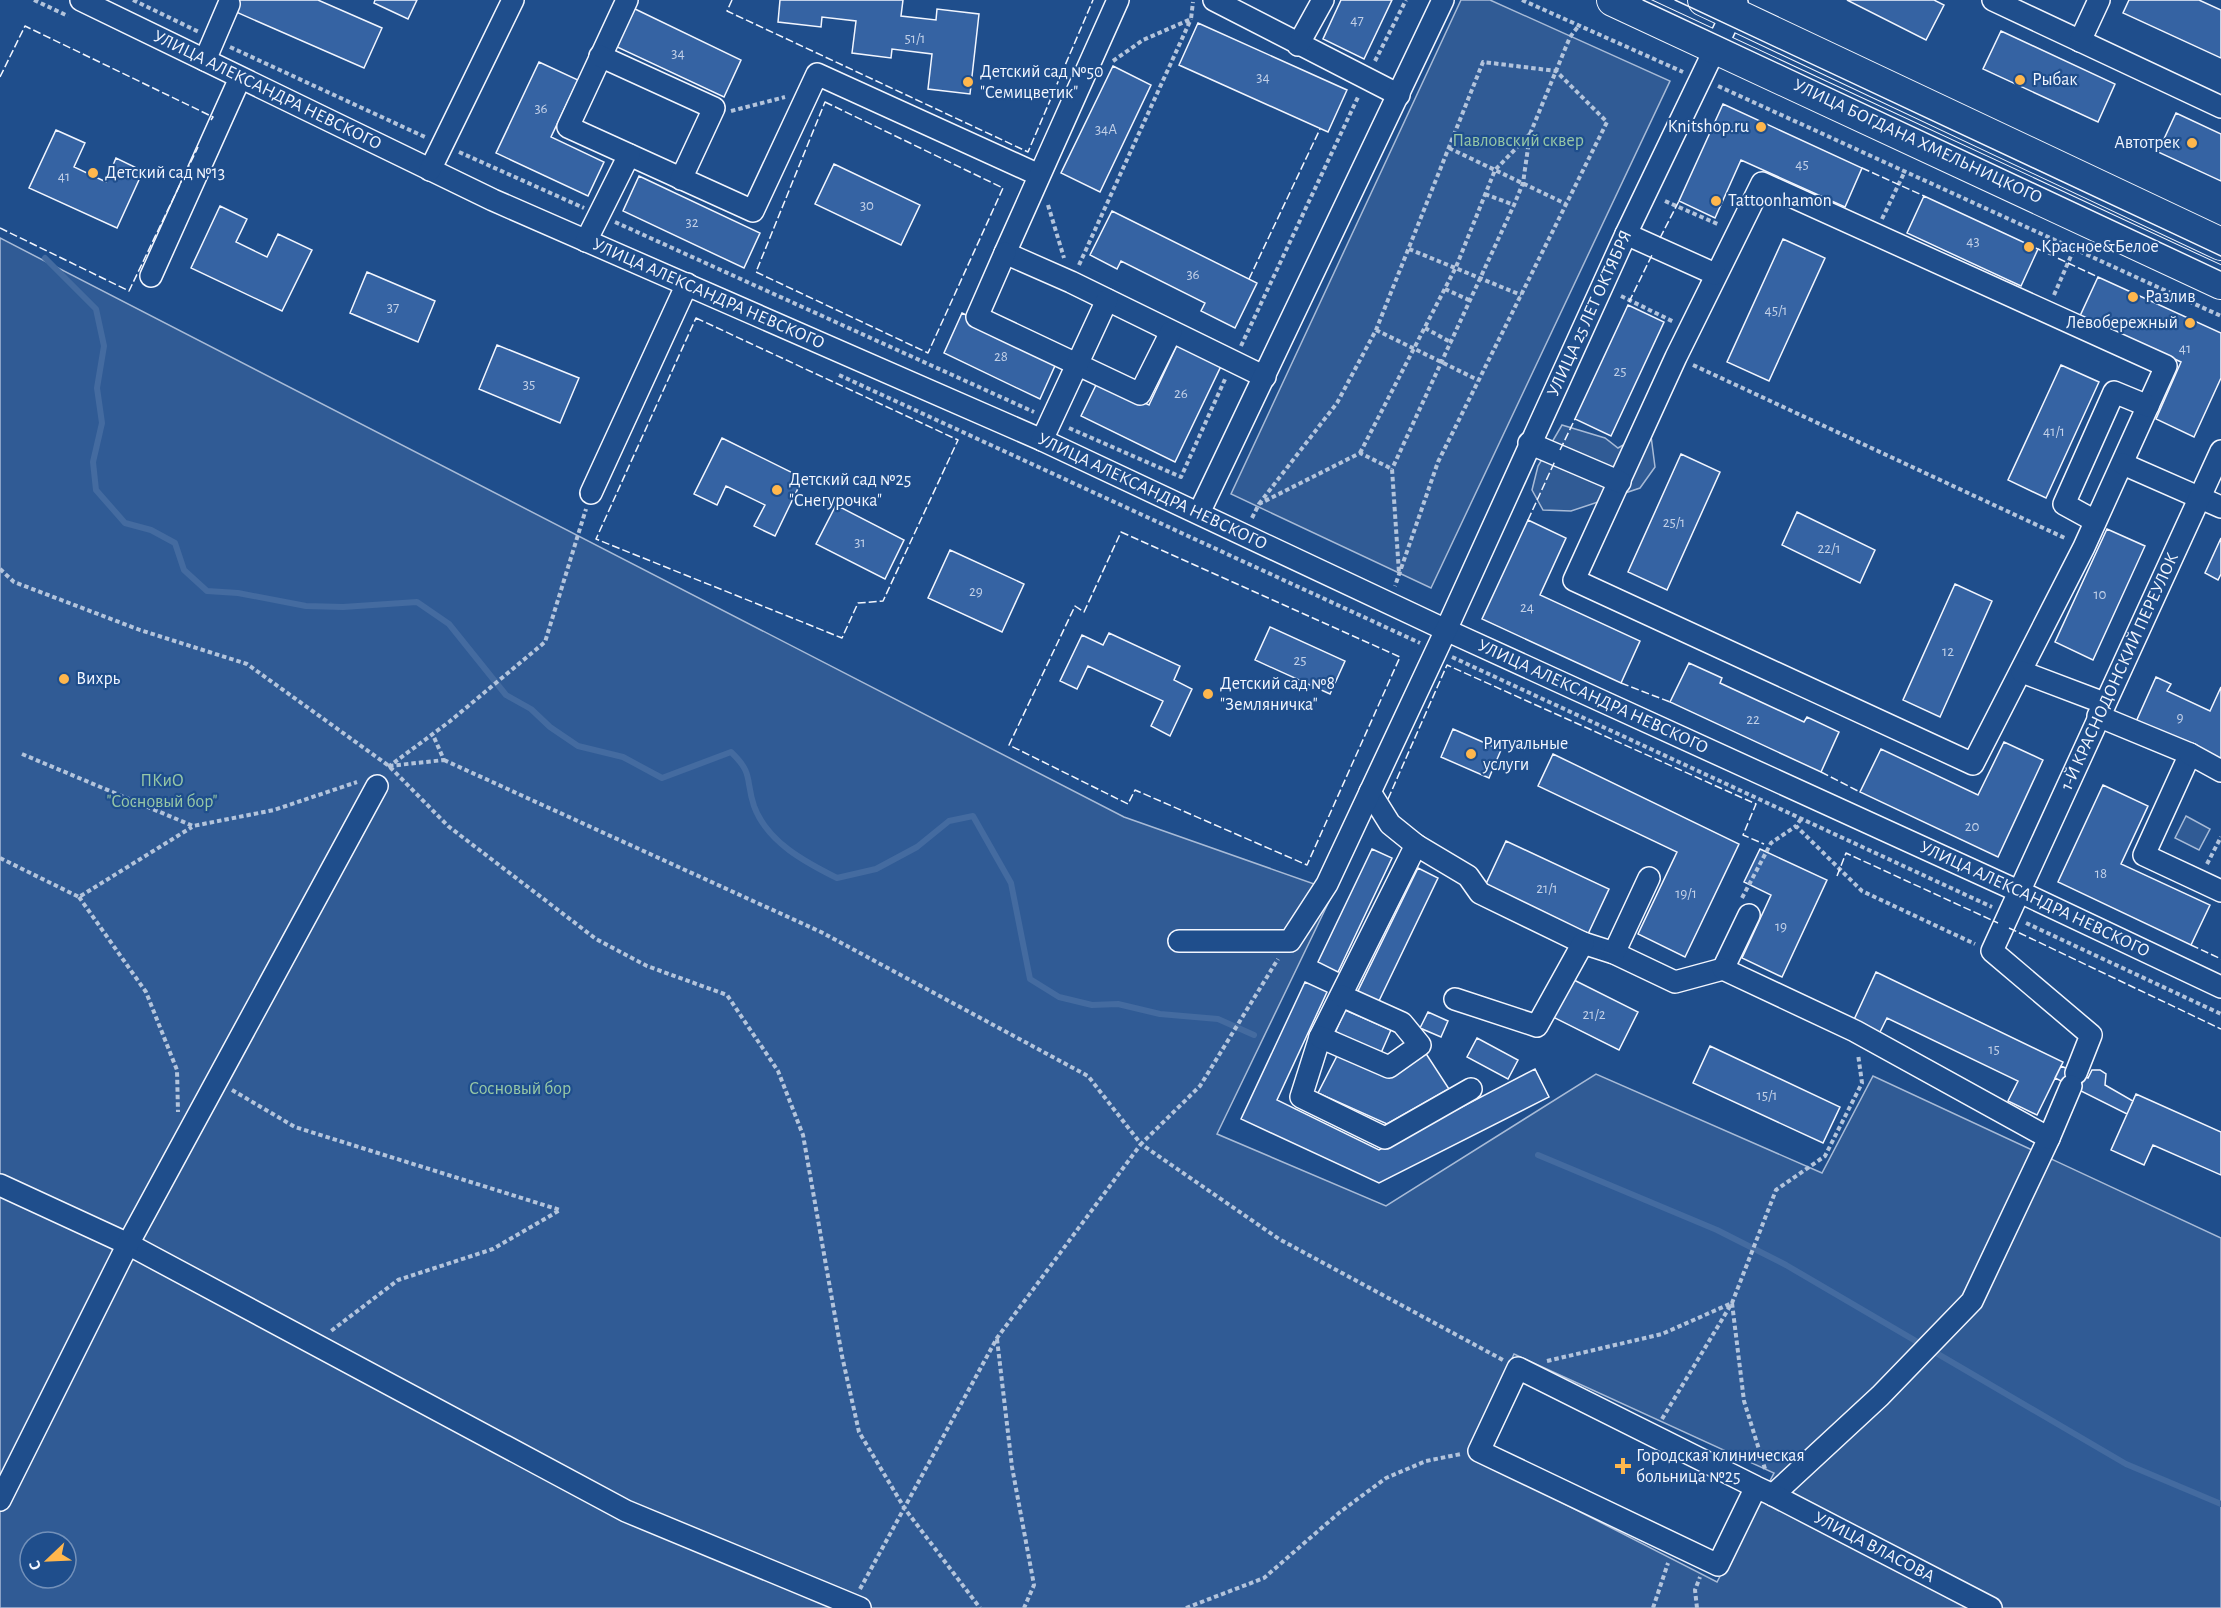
<svg xmlns="http://www.w3.org/2000/svg" width="2221" height="1608" font-family="'Alegreya Sans',sans-serif">
	<style>
		.built { fill: #305b95; stroke: #a8bbd7; stroke-width: 1.5; fill-rule: evenodd }
		.lines { fill: none; stroke-linecap: round; stroke-linejoin: round }
		.stream { stroke: #446ba0; stroke-width: 6 }
		.building { fill: #3563a3; stroke: #f2f6ff; stroke-width: 1.5 }
		.minor-casing { stroke: #f2f6ff; stroke-width: 24 }
		.highway-casing { stroke: #f2f6ff; stroke-width: 34 }
		.path { stroke: #b3c4dc; stroke-width: 4; stroke-dasharray: 4.5 3; stroke-linecap: butt }
		.minor { stroke: #1f4e8c; stroke-width: 21 }
		.highway { stroke: #1f4e8c; stroke-width: 32 }
		.tram { stroke: #f2f6ff; stroke-width: 1.5 }
		.fence { stroke: #f2f6ff; stroke-width: 1.5; stroke-dasharray: 8 3; stroke-linecap: butt }
		.poi-dot { fill: #ffb74d; stroke: #1f4e8c; stroke-width: 2 }
		.labels { text-anchor: middle; dominant-baseline: central; stroke-width: 4.5; stroke-linejoin: round; paint-order: stroke }
		.number-label { font-size: 15px; fill: #c3d1e8 }
		.poi-label { font-size: 18px; fill: #f2f6ff; stroke: #1f4e8c; text-anchor: start }
		.street-label { font-size: 18px; fill: #f2f6ff; stroke: #1f4e8c }
		.park-label { font-size: 18px; fill: #97c8a6; stroke: #1f4e8c }
	</style>
	<rect width="100%" height="100%" fill="#1f4e8c"/>
	<path class="built" d="M1461,0H1490L1670,81L1431,588L1231,494Z
		M0,238L1124,817L1334,891L1217,1134L1386,1206L1596,1074L1822,1173L1873,1076L2221,1238V1608H0ZM1514,1354L1774,1473L1717,1582L1469,1455ZM30,1542H66V1578H30Z
		M1562,425L1605,438L1618,448L1644,433L1651,436L1655,467L1640,488L1571,511L1543,510L1532,490L1538,466Z
		M2186,816L2210,829L2199,850L2175,838Z"/>
	<g class="lines">
		<path class="stream" d="M45,258L96,309L104,346L97,388L102,423L93,462L96,490L125,523L151,530L175,543L184,570L207,591L238,593L306,606L343,607L417,602L449,624L506,695L531,709L550,727L578,746L623,757L662,778L731,752C754,774 745,779 754,806C767,842 805,862 837,878L876,869L917,847L949,821L973,816L1011,883L1030,979L1059,997L1092,1005L1118,1004L1160,1014L1218,1019L1254,1035
			M1538,1155L1717,1230L1786,1265L2126,1464L2221,1504"/>
	</g>
	<path class="building" d="M231,0H318L382,28L364,68L227,8Z
		M375,0H417L408,19L374,3Z
		M780,0H903L901,16L936,20L937,9L979,14L970,94L928,89L932,54L892,49L891,58L852,53L856,21L822,17L821,27L778,22Z
		M1341,0H1392L1364,59L1323,39Z
		M1847,0H1934L1944,5L1926,40Z
		M2129,0H2199L2221,10V58L2123,13Z
		M633,8L741,60L724,97L615,46Z
		M1198,23L1347,90L1328,132L1179,65Z
		M2001,31L2115,84L2098,122L1983,69Z
		M539,62L578,80L551,137L604,162L588,196L496,153Z
		M1113,66L1151,85L1100,192L1061,173Z
		M1723,104L1862,168L1845,207L1741,160L1715,218L1679,201Z
		M2176,113L2221,134V181L2158,152Z
		M56,130L85,143L74,167L106,182L116,158L143,171L117,228L29,188Z
		M834,164L920,205L901,245L815,204Z
		M639,176L760,233L744,268L623,211Z
		M1924,196L2038,249L2021,286L1907,233Z
		M220,206L247,219L236,242L267,257L278,234L312,250L282,311L191,268Z
		M1112,211L1257,283L1235,328L1201,311L1205,303L1121,261L1117,269L1090,255Z
		M1783,239L1825,258L1769,381L1727,362Z
		M367,272L435,301L418,342L350,313Z
		M2098,277L2221,333V378L2194,437L2156,419L2181,362L2080,316Z
		M1628,305L1664,322L1611,436L1575,419Z
		M962,313L1058,359L1040,399L944,353Z
		M1178,343L1222,364L1175,462L1081,416L1098,381L1149,405Z
		M497,345L579,378L560,423L479,389Z
		M2061,365L2099,382L2046,498L2008,480Z
		M722,438L803,478L775,536L754,526L765,505L726,486L717,505L694,494Z
		M1681,454L1720,472L1667,590L1628,572Z
		M836,505L904,540L885,579L816,544Z
		M1797,512L1875,550L1860,583L1782,545Z
		M1528,520L1566,538L1540,595L1640,641L1621,683L1482,619Z
		M2107,529L2145,546L2093,660L2055,642Z
		M2221,538V574L2218,580L2205,573Z
		M950,550L1024,584L1002,632L928,598Z
		M1955,584L1992,601L1940,717L1903,700Z
		M1270,627L1345,661L1330,694L1255,660Z
		M1109,633L1180,666L1174,680L1192,689L1170,736L1151,726L1163,701L1088,666L1077,689L1060,681L1082,635L1103,645Z
		M1689,663L1722,678L1720,683L1804,722L1807,717L1839,732L1821,772L1670,702Z
		M2156,677L2171,684L2167,691L2210,711L2221,687V764L2135,724Z
		M1453,729L1501,750L1489,778L1441,757Z
		M2004,742L2043,760L1998,857L1860,792L1881,749L1978,795Z
		M1553,754L1739,844L1685,957L1638,934L1677,852L1538,786Z
		M2103,785L2148,806L2121,864L2210,905L2191,945L2058,882Z
		M1506,841L1609,889L1588,934L1485,886Z
		M1372,849L1392,858L1338,972L1318,962Z
		M1760,849L1827,880L1782,977L1742,958L1771,895L1744,882Z
		M1418,868L1438,878L1377,1005L1356,995Z
		M1876,972L2063,1062L2037,1115L2008,1101L2018,1081L1887,1018L1878,1036L1852,1024Z
		M1570,978L1638,1012L1619,1050L1551,1016Z
		M1305,982L1327,992L1277,1100L1379,1150L1535,1069L1549,1097L1379,1183L1241,1119Z
		M1345,1010L1391,1030L1381,1053L1335,1033Z
		M1428,1012L1448,1021L1441,1037L1420,1028Z
		M1477,1038L1518,1060L1508,1079L1467,1057Z
		M1710,1046L1840,1107L1823,1143L1693,1083Z
		M1339,1052L1385,1077L1425,1052L1449,1089L1387,1124L1318,1093Z
		M2061,1066L2088,1078L2092,1070H2100L2106,1074L2105,1085L2133,1101L2127,1114L2055,1078Z
		M2136,1094L2221,1132V1175L2153,1145L2144,1165L2111,1150Z"/>
	<g class="lines">
		<g class="minor-casing">
			<g id="minor">
				<path id="s1" d="M81,0L493,200L1042,440L1446,630L2018,891L2221,987"/>
				<path d="M627,0L568,127L753,211L817,74L1039,175"/>
				<path d="M1118,0L1005,253L1071,282L1265,377"/>
				<path d="M1214,0L1399,95"/>
				<path d="M1993,0L2221,107"/>
				<path d="M2080,41L2099,0"/>
				<path d="M1298,45L1323,0"/>
				<path d="M600,56L714,108L681,179"/>
				<path d="M205,60L229,4"/>
				<path d="M430,170L513,0"/>
				<path d="M1762,183L2166,366L2084,547L1973,764L1574,580L1676,357Z"/>
				<path d="M1626,234L1715,274"/>
				<path d="M586,241L629,155"/>
				<path d="M1005,253L977,317L1140,394L1171,332"/>
				<path d="M151,276L240,78"/>
				<path d="M1042,440L1107,300"/>
				<path d="M1529,443L1620,482"/>
				<path d="M2123,464L2221,507"/>
				<path d="M591,493L687,284"/>
				<path d="M1199,513L1443,0"/>
				<path d="M2095,521L2064,504L2114,392L2148,406"/>
				<path d="M2022,672L2104,703"/>
				<path d="M2098,716L2190,754L2144,855L2221,891"/>
				<path d="M2190,754L2221,771"/>
				<path d="M1370,792L1390,824L1416,845L1468,876L1480,893L1583,943L1614,953L1675,982L1723,969L1749,915"/>
				<path d="M1416,845L1320,1037L1301,1097L1385,1138L1471,1089"/>
				<path id="s2" d="M1179,941H1290L1327,884L1446,630L1626,234L1737,3"/>
				<path d="M1614,953L1649,878"/>
				<path d="M1723,969L1855,1031L2049,1138L1972,1301L1880,1396L1773,1495"/>
				<path d="M1455,999L1537,1026L1583,943"/>
				<path d="M1320,1037L1389,1067L1420,1045L1402,1023L1342,996"/>
				<path id="s3" d="M2076,1073L2091,1035L1992,951L2221,451"/>
				<path d="M2049,1138L2071,1086"/>
				<path d="M0,1185L128,1244L626,1511L860,1608"/>
				<path id="s4" d="M1756,1487L1718,1565L1479,1451L1518,1368L1756,1487L1773,1495L1991,1608"/>
				<path d="M0,1500L128,1244L377,786"/>
			</g>
		</g>
		<g class="highway-casing">
			<g id="highway">
				<path id="s5" d="M1613,0L2221,283"/>
				<path d="M1704,0L2221,244"/>
			</g>
		</g>
		<path class="path" d="M34,0L68,16
			M133,0L199,32
			M1522,0L1683,72
			M230,47L425,137
			M1113,61L1143,40L1191,19L1193,2
			M1375,61L1406,0
			M1718,86L2221,316
			M731,111L785,97
			M1530,134L1570,37L1580,24
			M1449,148L1566,204
			M459,152L584,208
			M1485,194L1514,205
			M1665,201L1720,225
			M1048,205L1064,258
			M1882,219L1905,171
			M615,222L1034,412
			M1409,249L1521,295
			M1079,265L1191,19
			M1445,289L1471,301
			M2054,295L2074,249
			M1621,296L1674,322
			M1425,328L1452,343
			M1376,330L1478,380
			M1241,346L1359,95
			M1693,365L2067,539
			M839,375L1420,643
			M1069,428L1181,477L1226,377
			M1360,453L1456,267L1495,170L1530,134L1523,183L1514,205L1392,469
			M1259,504L1337,403L1376,330L1483,62L1556,71L1607,122L1438,462L1395,586
			M1252,518L1259,504L1360,453L1392,469L1399,573
			M0,569L14,582L140,630L247,664L389,766L448,826L596,939L647,966L727,995L778,1071L803,1135L842,1356L859,1432L905,1509L980,1608
			M1452,657L1992,907
			M22,754L193,826L274,810L357,782
			M444,760L821,932L1088,1076L1141,1144L1200,1086L1278,959
			M389,766L444,760L433,735
			M388,767L449,722L545,642L586,509
			M1801,819L1796,826L1862,891L1975,944
			M0,858L79,897L192,827
			M2207,864L2221,837
			M79,897L146,992L177,1070L178,1112
			M1742,898L1771,843L1796,826
			M2026,923L2221,1014
			M232,1090L295,1127L560,1210L493,1249L398,1280L331,1331
			M997,1339L1012,1467L1034,1585L1024,1608
			M1547,1361L1662,1334L1732,1303L1744,1401L1765,1469
			M1662,1419L1732,1303L1776,1190L1825,1156L1862,1083L1858,1054
			M860,1589L997,1338L1141,1144L1279,1239L1503,1360
			M1186,1608L1264,1578L1340,1512L1386,1478L1426,1461L1461,1454
			M1653,1608L1668,1563
			M1697,1608L1695,1590L1700,1577"/>
		<use href="#minor" class="minor"/>
		<use href="#highway" class="highway"/>
		<path class="tram" d="M1643,0L2221,271
			M1675,0L2221,256"/>
		<path class="fence" d="M732,0L727,11L1028,152L1093,0
			M0,77L25,26L213,117L211,120
			M825,102L1003,188L928,353L756,272Z
			M1862,168L1924,196
			M0,228L129,291L198,147
			M1660,238L1679,201
			M2038,249L2098,277
			M1249,279L1320,129
			M1629,302L1652,255
			M696,318L958,440L883,601L858,603L842,638L596,539Z
			M1560,450L1575,419
			M1528,520L1555,461
			M1121,532L1400,657L1307,865L1135,790L1128,804L1009,745L1075,606L1084,612Z
			M1621,683L1670,702
			M1821,772L1860,792
			M1388,799L1447,665L1756,804L1743,835L1764,844
			M1837,876L1846,853L1998,923
			M2009,928L2221,1029
			M2191,945L2221,959"/>
	</g>
	<g class="poi-dot">
		<circle cx="2020" cy="80" r="6"/>
		<circle cx="968" cy="82" r="6"/>
		<circle cx="1761" cy="127" r="6"/>
		<circle cx="2192" cy="143" r="6"/>
		<circle cx="93" cy="173" r="6"/>
		<circle cx="1716" cy="201" r="6"/>
		<circle cx="2029" cy="247" r="6"/>
		<circle cx="2133" cy="297" r="6"/>
		<circle cx="2190" cy="323" r="6"/>
		<circle cx="777" cy="490" r="6"/>
		<circle cx="64" cy="679" r="6"/>
		<circle cx="1208" cy="694" r="6"/>
		<circle cx="1471" cy="754" r="6"/>
		<path d="M1620 1457h6v6h6v6h-6v6h-6v-6h-6v-6h6z"/>
	</g>
	<g class="labels">
		<g class="number-label">
			<text x="1357" y="20">47</text>
			<text x="915" y="38">51/1</text>
			<text x="678" y="53">34</text>
			<text x="1263" y="77">34</text>
			<text x="541" y="108">36</text>
			<text x="1106" y="129">34А</text>
			<text x="1802" y="164">45</text>
			<text x="64" y="176">41</text>
			<text x="867" y="205">30</text>
			<text x="692" y="222">32</text>
			<text x="1973" y="241">43</text>
			<text x="1193" y="274">36</text>
			<text x="393" y="307">37</text>
			<text x="1776" y="310">45/1</text>
			<text x="2185" y="348">41</text>
			<text x="1001" y="356">28</text>
			<text x="1620" y="371">25</text>
			<text x="529" y="384">35</text>
			<text x="1181" y="393">26</text>
			<text x="2054" y="431">41/1</text>
			<text x="1674" y="522">25/1</text>
			<text x="860" y="542">31</text>
			<text x="1829" y="548">22/1</text>
			<text x="976" y="591">29</text>
			<text x="2100" y="594">10</text>
			<text x="1527" y="607">24</text>
			<text x="1948" y="651">12</text>
			<text x="1300" y="660">25</text>
			<text x="2180" y="717">9</text>
			<text x="1753" y="719">22</text>
			<text x="1972" y="826">20</text>
			<text x="2101" y="873">18</text>
			<text x="1547" y="888">21/1</text>
			<text x="1686" y="893">19/1</text>
			<text x="1781" y="926">19</text>
			<text x="1594" y="1014">21/2</text>
			<text x="1994" y="1049">15</text>
			<text x="1767" y="1095">15/1</text>
		</g>
		<g class="poi-label">
			<text x="980" y="72">Детский сад №50<tspan x="980" dy="21">"Семицветик"</tspan></text>
			<text x="2032" y="80">Рыбак</text>
			<text x="1749" y="127" text-anchor="end">Knitshop.ru</text>
			<text x="2180" y="143" text-anchor="end">Автотрек</text>
			<text x="105" y="173">Детский сад №13</text>
			<text x="1728" y="201">Tattoonhamon</text>
			<text x="2041" y="247">Красное&amp;Белое</text>
			<text x="2145" y="297">Разлив</text>
			<text x="2178" y="323" text-anchor="end">Левобережный</text>
			<text x="789" y="480">Детский сад №25<tspan x="789" dy="21">"Снегурочка"</tspan></text>
			<text x="76" y="679">Вихрь</text>
			<text x="1220" y="684">Детский сад №8<tspan x="1220" dy="21">"Земляничка"</tspan></text>
			<text x="1483" y="744">Ритуальные<tspan x="1483" dy="21">услуги</tspan></text>
			<text x="1636" y="1456">Городская клиническая<tspan x="1636" dy="21">больница №25</tspan></text>
		</g>
		<g class="street-label">
			<text stroke="none"><textPath href="#s1" startOffset="207">УЛИЦА АЛЕКСАНДРА НЕВСКОГО</textPath></text>
			<text stroke="none"><textPath href="#s5" startOffset="336">УЛИЦА БОГДАНА ХМЕЛЬНИЦКОГО</textPath></text>
			<text stroke="none"><textPath href="#s1" startOffset="693">УЛИЦА АЛЕКСАНДРА НЕВСКОГО</textPath></text>
			<text stroke="none"><textPath href="#s2" startOffset="807">УЛИЦА 25 ЛЕТ ОКТЯБРЯ</textPath></text>
			<text stroke="none"><textPath href="#s1" startOffset="1179">УЛИЦА АЛЕКСАНДРА НЕВСКОГО</textPath></text>
			<text stroke="none"><textPath href="#s3" startOffset="478">1-Й КРАСНОДОНСКИЙ ПЕРЕУЛОК</textPath></text>
			<text stroke="none"><textPath href="#s1" startOffset="1665">УЛИЦА АЛЕКСАНДРА НЕВСКОГО</textPath></text>
			<text stroke="none"><textPath href="#s1" startOffset="2151">УЛИЦА АЛЕКСАНДРА НЕВСКОГО</textPath></text>
			<text stroke="none"><textPath href="#s4" startOffset="842">УЛИЦА ВЛАСОВА</textPath></text>
		</g>
		<g class="park-label">
			<text x="1518" y="141">Павловский сквер</text>
			<text x="162" y="781">ПКиО<tspan x="162" dy="21">"Сосновый бор"</tspan></text>
			<text x="520" y="1089">Сосновый бор</text>
		</g>
	</g>
	<g transform="translate(48 1560) rotate(247)"><circle r="28" fill="#1f4e8c" stroke="#7391ba" stroke-width="1.5"/>
	<path d="M0-4.5L10 22L0 15L-10 22Z" fill="#ffb74d"/>
	<text y="-9" font-size="16" font-weight="bold" text-anchor="middle" fill="#f2f6ff">С</text>
	</g>
</svg>
